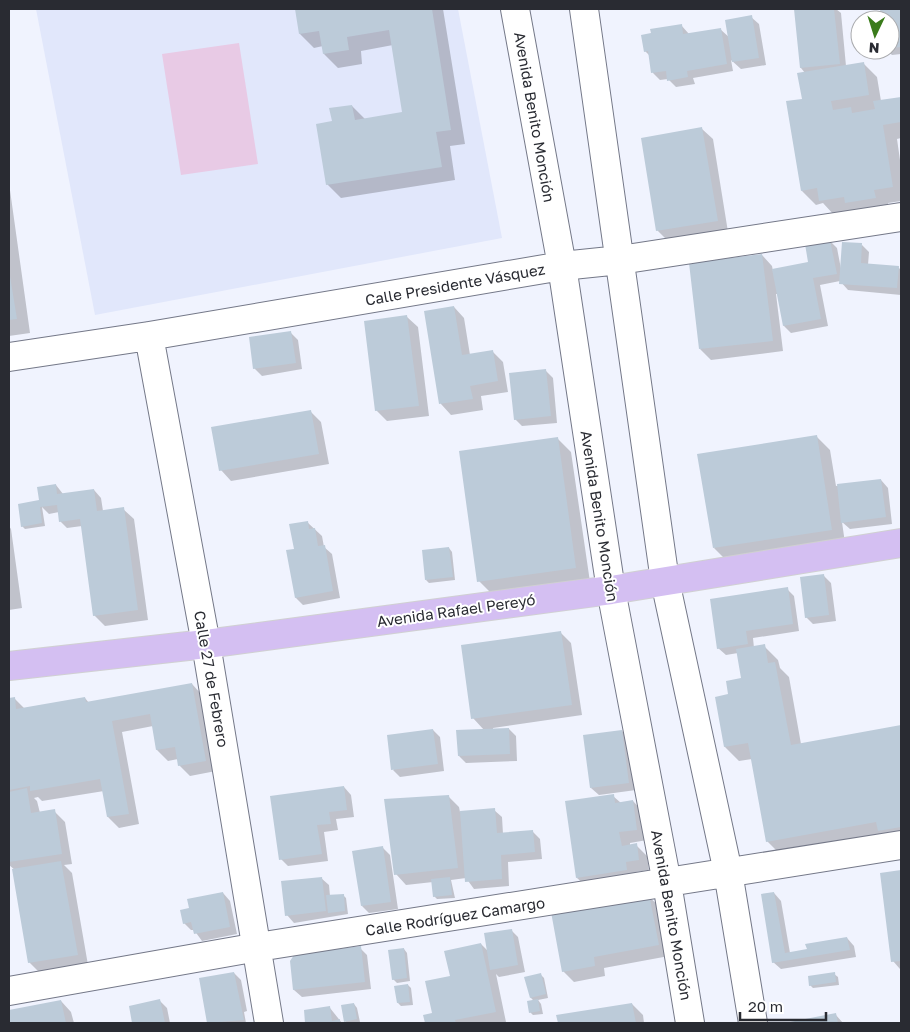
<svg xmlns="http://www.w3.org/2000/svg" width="910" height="1032" font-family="'Golos Text',sans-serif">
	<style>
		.built { fill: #e1e7fb }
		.green { fill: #e8cae5 }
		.shadow { fill: #0003 }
		.building { fill: #bccbd9 }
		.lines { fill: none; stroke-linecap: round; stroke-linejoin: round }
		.minor-casing { stroke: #747888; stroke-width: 30 }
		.major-casing { stroke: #d0d0d2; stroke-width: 30 }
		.minor { stroke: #fff; stroke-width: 28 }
		.major { stroke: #d4bff2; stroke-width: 28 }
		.labels { text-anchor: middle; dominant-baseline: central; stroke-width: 4; stroke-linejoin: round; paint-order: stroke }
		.street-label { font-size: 15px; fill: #292b32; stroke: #fff }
	</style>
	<rect width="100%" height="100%" fill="#f0f3fe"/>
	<path class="built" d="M36,9H458L502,238L95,315Z"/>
	<path class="green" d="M239,43L258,164L181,175L162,54Z"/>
	<path class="shadow" d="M296,9H443L465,144L450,146L455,180L341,198L327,184L333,122L352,106L365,119L404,113L393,45L361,51L362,64L338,68L324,54L323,46L314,48L300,34Z
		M836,9L841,13L846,66L863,63L877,77L881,101L901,98V138L897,139L901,167V201L888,203L889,212L834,215L823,203L816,205L802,191L805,73L801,68L795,10Z
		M881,9H901V54L892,55L887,50H890V20H882Z
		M751,17L759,24L766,65L741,69L731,60L733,71L693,78L695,84L676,87L668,79L660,80L653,73L650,56L645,51L681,25L689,34L720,29L730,38Z
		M702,129L713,139L728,232L668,241L657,230Z
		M9,183L30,333L9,336Z
		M830,241L837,248L841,269L862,245L869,252L868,265L898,267L901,270V295L848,290L840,281L820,285L828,326L791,333L784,326L778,294H776L783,351L711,360L700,349L762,255L772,266L773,271L810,263Z
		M454,307L464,318L470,355L492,351L503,362L508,392L481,396L483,410L451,415L441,404L425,312Z
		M407,317L418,327L429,416L387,421L376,410Z
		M291,333L298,340L302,369L262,376L254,368Z
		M545,370L553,378L557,423L522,426L515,419Z
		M310,411L321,422L329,464L231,481L221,470Z
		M816,436L830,450L836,486L881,480L888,488L892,524L850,529L842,522L845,543L728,562L714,548Z
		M557,438L571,452L590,582L493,595L479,581Z
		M56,485L63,494L94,490L101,498L103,511L123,509L134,519L148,620L105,626L94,615L82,526L67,528L60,521L59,512L49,514L42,507L45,526L25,529L22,526L38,502Z
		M307,522L322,536L324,547L332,554L340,598L303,605L296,598Z
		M9,526L11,529L22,608L9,610Z
		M449,548L452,552L455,580L429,583L426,580Z
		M824,576L831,583L836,621L813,624L806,617Z
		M787,589L794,596L799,631L753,638L754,648L764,646L778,660L780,668L789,677L801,744L901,726V843L781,855L767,841L752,759L739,761L725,747L717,698L730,696L743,679L738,653L726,655L718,648Z
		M560,632L571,643L582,715L493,728V730L509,729L516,736L517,761L466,763L459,756L484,730L473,718Z
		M192,684L202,695L216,771L190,776L179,765L178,759L168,761L157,750L153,726L122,732L139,824L119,828L108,817L104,791L42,801L38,797L34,798L37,801L40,813L54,811L65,822L72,864L64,865L72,873L88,965L40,973L29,962L15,870L9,865V700L15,699L25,709L85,698L89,703Z
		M433,730L440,737L444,771L400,777L393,770Z
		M622,731L629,738L636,790L599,795L591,788Z
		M344,787L351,795L354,817L336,819L338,830L324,832L328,861L288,866L281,859Z
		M448,796L459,807L460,812L494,810L502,817L503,834L532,831L540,839L542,859L508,862L509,886L474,889L466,878L451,880L455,898L437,899L434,896L433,882L406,885L396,874Z
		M613,796L621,803L633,801L643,812L647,840L630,843V846L636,845L647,856L649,870L636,872L637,881L588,888L577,878Z
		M382,847L390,855L398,909L369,913L362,906Z
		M901,872V969H900L893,961L881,874Z
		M321,878L329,885L330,896L343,895L346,898L348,914L294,923L287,915Z
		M223,893L230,901L237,934L202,941L194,930H191L184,923L191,909Z
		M774,893L781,901L790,953L808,950L847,938L854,946L856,957L781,969L773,962Z
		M648,896L659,906L669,956L604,968L605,976L574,982L563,971Z
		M511,930L518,937L525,972L499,977L496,974L506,1022L426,1023L424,1016L433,1014L451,977L481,944L488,951Z
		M336,945L340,950L360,948L367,955L371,989L302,997L294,990L291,962Z
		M404,949L407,953L410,981L397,983L393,979Z
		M234,973L241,980L247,1011L244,1012L246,1023H208L206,1012Z
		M540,974L544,978L548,998L538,1000L541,1004L543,1014L533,1015L530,1012L534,1001L531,998L526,978Z
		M834,974L838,977L839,985L813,988L810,985Z
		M408,985L411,988L413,1005L401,1006L398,1003Z
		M61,1001L71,1012L74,1023H9V1011Z
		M160,1001L167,1008L170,1023H133L130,1007Z
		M354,1004L357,1008L360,1022L347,1023L345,1021Z
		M632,1004L643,1015L644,1023H559L558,1016Z
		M330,1008L342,1023H307L305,1011Z
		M835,1014L843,1023H792Z"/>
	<path class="building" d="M295,9H432L451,130L436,132L442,167L326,185L316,124L332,121L329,108L352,105L355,120L402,112L389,30L347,37L349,50L323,54L319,31L299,34Z
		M794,9H834L840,64L800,68Z
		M880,9H901V47L890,48V20H881Z
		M752,15L759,58L732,62L725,20Z
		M682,24L683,34L721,28L727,64L687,71L688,77L667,81L666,71L651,73L648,51L644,52L641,35L651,33L650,29Z
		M864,62L869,95L831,101L833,110L851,107L852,113L875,109L873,101L901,97V122L883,125L893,187L874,190L876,198L845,203L844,197L819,201L817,188L801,191L786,101L802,99L797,73Z
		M702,127L718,221L656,231L641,138Z
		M830,240L837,274L813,278L821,319L783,326L772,269L808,262L805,244Z
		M842,242L862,243L861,263L899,266L897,288L839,284Z
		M762,254L773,341L699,349L689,263Z
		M9,270L17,319L9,320Z
		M454,306L462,355L493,350L498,381L470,386L473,399L439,404L424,311Z
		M407,315L419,406L375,411L364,321Z
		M291,331L296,363L253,369L249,337Z
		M546,369L551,416L514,420L509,373Z
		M311,410L319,454L219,471L211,427Z
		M817,435L832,530L713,548L697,454Z
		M558,437L576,568L477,582L459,451Z
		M881,479L886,517L841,523L837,484Z
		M56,484L57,494L94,489L97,511L124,507L138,610L93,616L80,519L59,522L57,505L40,507L42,523L21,527L18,504L39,500L37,487Z
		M308,521L309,529L315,528L318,546L325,545L333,591L295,598L286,550L294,549L289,524Z
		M449,547L453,577L425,580L422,550Z
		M824,574L829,615L805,618L800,577Z
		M788,587L793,624L746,631L748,644L717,649L710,599Z
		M561,631L572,705L471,719L461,645Z
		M765,644L768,663L775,662L791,745L901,725V827L878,831L876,822L766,842L748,743L724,747L715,697L728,694L726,681L741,678L736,649Z
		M192,683L206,761L178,766L175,747L156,750L150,714L112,721L129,814L107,817L100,779L30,791V786L9,790V698L15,697L16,709L85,697L86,702Z
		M509,728L510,754L458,756L456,730Z
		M433,729L438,764L391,770L387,735Z
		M622,730L629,783L590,788L583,735Z
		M344,786L347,810L329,812L331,824L317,825L322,854L279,860L270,796Z
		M27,788L31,813L55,809L62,854L9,862V792Z
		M614,794L615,803L633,800L637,830L619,832L622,846L637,843L639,860L626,862L627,870L576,878L565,801Z
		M449,795L458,868L394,875L384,799Z
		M495,808L497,833L533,830L535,852L501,855L502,879L465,882L460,811Z
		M383,846L391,902L361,906L352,851Z
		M61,861L78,955L28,963L12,869Z
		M901,870V961L891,962L880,873Z
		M322,877L326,911L285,916L281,881Z
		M450,877L452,895L433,897L431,879Z
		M223,892L230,927L194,934L191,922L183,924L180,910L189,908L187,899Z
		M774,892L785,953L807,949L805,944L847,937L850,950L772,963L761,894Z
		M344,894L345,911L328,913L326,895Z
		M649,894L659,945L594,957L595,966L562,972L551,912Z
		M512,929L518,965L490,970L484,933Z
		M481,943L496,1012L455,1020L456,1023H425L423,1015L432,1013L425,981L450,976L444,951Z
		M336,944L337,949L361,946L365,982L293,990L290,961L298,949Z
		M404,948L407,978L392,980L388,950Z
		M234,972L244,1020L207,1023L199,978Z
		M835,972L836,982L809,986L808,976Z
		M541,973L546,994L530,998L524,977Z
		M408,984L410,1002L397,1003L394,986Z
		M160,999L165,1023H132L129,1006Z
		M538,999L540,1011L529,1013L527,1001Z
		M61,1000L66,1023H9V1010Z
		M354,1003L357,1019L344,1022L341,1005Z
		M632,1003L636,1023H558L556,1015Z
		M330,1006L332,1021L340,1019V1023H305L304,1010Z
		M836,1013L838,1023H790V1022Z"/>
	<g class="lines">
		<g class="minor-casing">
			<path id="minor" d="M515,9L562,266L611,590L667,883L690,1023
				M584,9L665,581L728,872L753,1023
				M149,336L206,644L269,1023
				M9,357L149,336L562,266L620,260L901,217
				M9,991L258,947L901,845"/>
		</g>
		<g class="major-casing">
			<path id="major" d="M9,666L206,644L611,590L901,543"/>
		</g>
		<use href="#minor" class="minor"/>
		<use href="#major" class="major"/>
	</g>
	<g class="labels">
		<g class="street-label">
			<text transform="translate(535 117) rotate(80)">Avenida Benito Monción</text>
			<text transform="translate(455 284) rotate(-10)">Calle Presidente Vásquez</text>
			<text transform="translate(600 516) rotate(81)">Avenida Benito Monción</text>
			<text transform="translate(456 610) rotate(-8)">Avenida Rafael Pereyó</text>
			<text transform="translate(212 679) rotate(80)">Calle 27 de Febrero</text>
			<text transform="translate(672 915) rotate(80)">Avenida Benito Monción</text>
			<text transform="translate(455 916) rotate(-9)">Calle Rodríguez Camargo</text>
		</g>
	</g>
	<rect width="910" height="1032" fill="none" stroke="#292b32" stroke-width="20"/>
	<g transform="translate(875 35) rotate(184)"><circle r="24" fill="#ffffff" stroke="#a9aaad"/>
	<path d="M0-4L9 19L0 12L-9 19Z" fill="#3a7b1a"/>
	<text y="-8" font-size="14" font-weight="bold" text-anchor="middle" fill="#292b32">N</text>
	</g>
	<path d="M740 1012v8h86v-8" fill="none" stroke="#292b32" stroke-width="2.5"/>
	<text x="748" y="1012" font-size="15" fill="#292b32" stroke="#ffffff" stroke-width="4" paint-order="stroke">20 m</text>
</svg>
